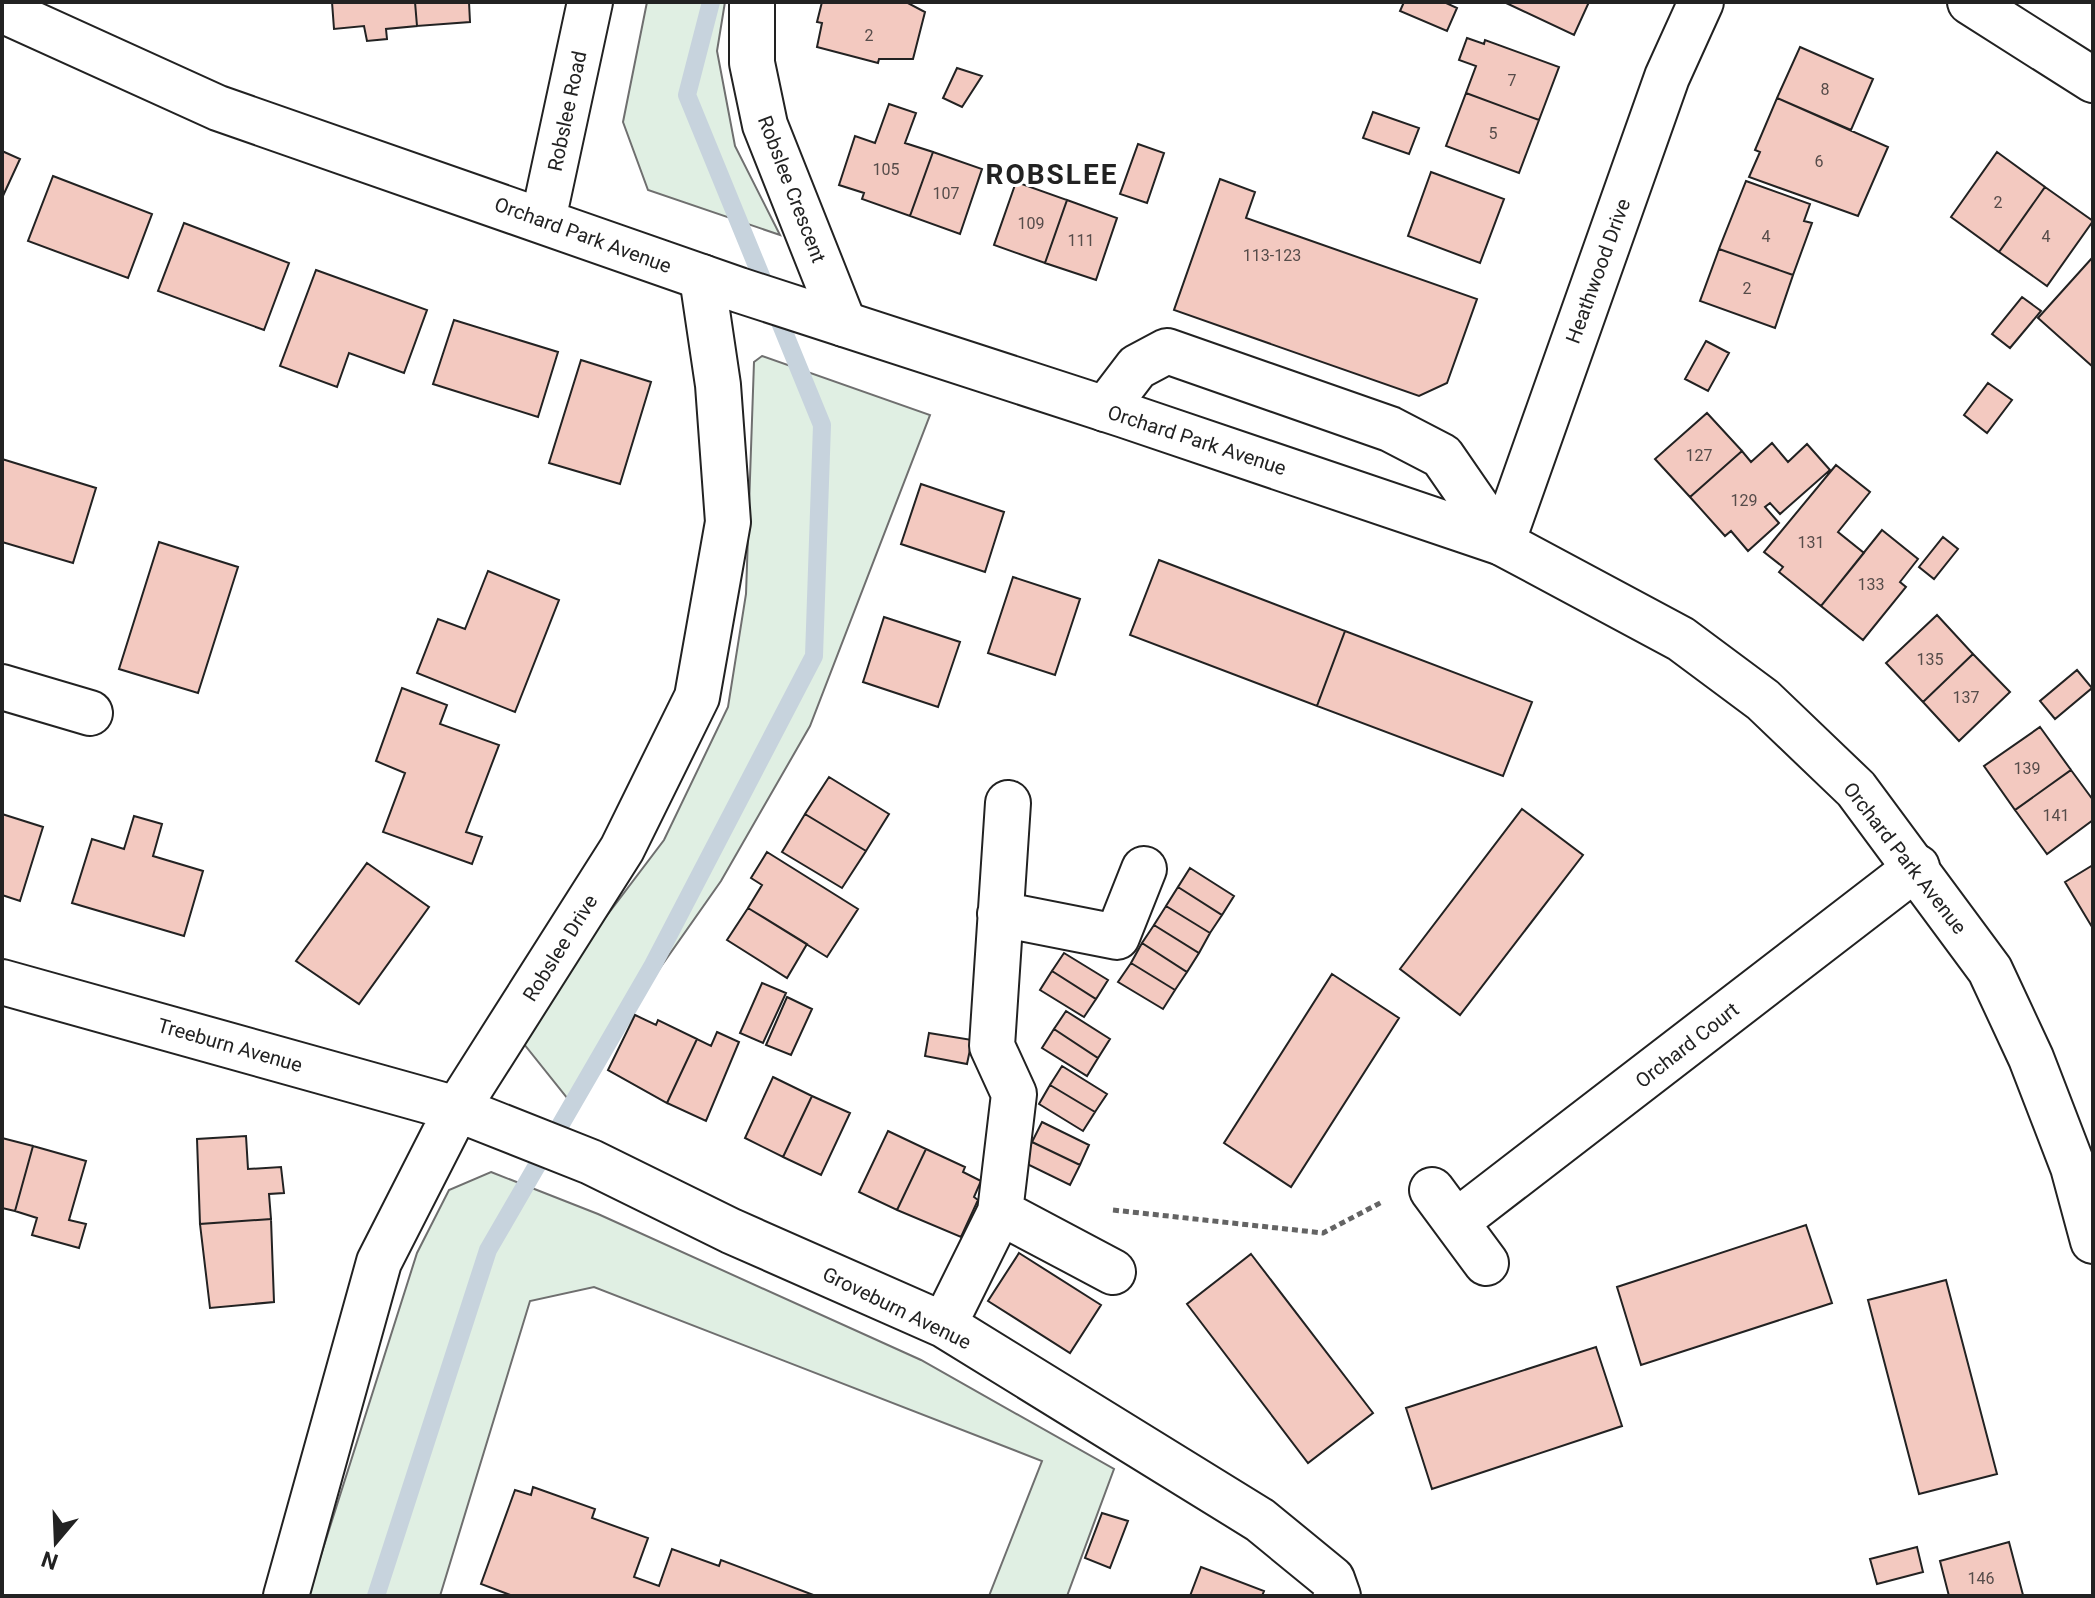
<svg xmlns="http://www.w3.org/2000/svg" width="2095" height="1598" font-family="Roboto,sans-serif">
	<style>
		.green { fill: #e0efe3; stroke: #6f6f6f; stroke-width: 2 }
		.lines { fill: none; stroke-linecap: round; stroke-linejoin: round }
		.stream { stroke: #c7d3dd; stroke-width: 18 }
		.building { fill: #f3c9c0; stroke: #222; stroke-width: 2 }
		.street-casing { stroke: #222; stroke-width: 48 }
		.secondary-casing { stroke: #222; stroke-width: 48 }
		.path { stroke: #646464; stroke-width: 5; stroke-dasharray: 6 4; stroke-linecap: butt }
		.street { stroke: #fff; stroke-width: 44 }
		.secondary { stroke: #fff; stroke-width: 44 }
		.labels { text-anchor: middle; dominant-baseline: central; stroke-width: 6; stroke-linejoin: round; paint-order: stroke }
		.number-label { font-size: 16px; fill: #564c4a }
		.street-label { font-size: 20px; fill: #222; stroke: #fff }
		.district-label { font-size: 28px; font-weight: bold; letter-spacing: 2px; fill: #222; stroke: #fff }
	</style>
	<rect width="100%" height="100%" fill="#fff"/>
	<path class="green" d="M647,2H725L717,51L735,146L780,235L648,190L623,122Z
		M762,356L930,415L810,726L721,881L568,1099L524,1044L530,1017L664,840L728,707L746,594L754,362Z
		M491,1172L598,1214L921,1360L1114,1469L1067,1596H989L1042,1461L594,1287L530,1301L440,1596H308L417,1253L449,1190Z"/>
	<g class="lines">
		<path class="stream" d="M376,1596L488,1250L653,965L814,656L822,425L687,95L711,2"/>
	</g>
	<path class="building" d="M332,2H415L417,26L386,29L387,39L367,41L364,26L334,29Z
		M415,2H469L470,22L417,26Z
		M822,2H906L925,12L913,59H879L878,63L817,47L822,23L817,22Z
		M1404,2H1444L1457,8L1447,31L1400,11Z
		M1504,2H1589L1574,35Z
		M1467,38L1484,44L1485,40L1559,67L1539,120L1466,93L1476,66L1459,60Z
		M1800,47L1873,79L1851,130L1777,98Z
		M957,68L982,76L962,107L943,98Z
		M1466,93L1539,120L1519,173L1446,146Z
		M1777,98L1888,147L1858,216L1749,177L1760,152L1755,150Z
		M889,104L916,113L905,143L933,152L910,216L862,199L864,193L839,185L855,136L875,143Z
		M1373,112L1419,128L1409,154L1363,138Z
		M1138,144L1164,153L1147,203L1120,194Z
		M2,151L20,159L2,198Z
		M933,152L982,169L960,234L910,216Z
		M1997,152L2045,187L1999,252L1951,217Z
		M1431,172L1504,199L1480,263L1408,236Z
		M53,176L152,214L128,278L28,241Z
		M1220,179L1255,192L1246,218L1477,299L1447,383L1419,396L1174,310Z
		M1746,181L1810,204L1804,221L1812,223L1793,275L1719,249Z
		M1016,182L1067,200L1045,263L994,245Z
		M2045,187L2093,221L2047,286L1999,252Z
		M1067,200L1117,218L1096,280L1045,263Z
		M184,223L289,263L264,330L158,291Z
		M1719,249L1793,275L1775,328L1700,301Z
		M2092,258L2093,259V367L2038,318Z
		M316,270L427,310L404,373L349,353L337,387L280,366Z
		M2022,297L2041,311L2010,348L1992,334Z
		M454,320L558,352L538,417L433,384Z
		M1706,341L1729,353L1708,391L1685,379Z
		M581,360L651,382L620,484L549,463Z
		M1988,383L2012,400L1987,433L1964,415Z
		M1707,413L1742,451L1690,497L1655,459Z
		M1772,443L1788,462L1807,444L1830,470L1780,514L1770,503L1765,507L1779,523L1748,551L1731,531L1725,536L1690,497L1742,451L1751,462Z
		M2,459L96,488L73,563L2,542Z
		M1836,465L1870,492L1838,532L1864,553L1821,606L1779,572L1783,567L1764,552Z
		M921,484L1004,512L985,572L901,544Z
		M1882,530L1918,559L1900,582L1906,587L1863,640L1821,606Z
		M1943,537L1958,549L1934,579L1919,567Z
		M159,542L238,567L198,693L119,669Z
		M1159,560L1345,631L1317,706L1130,635Z
		M488,571L559,600L515,712L417,673L438,619L465,629Z
		M1013,577L1080,599L1055,675L988,653Z
		M1937,615L1973,654L1923,702L1886,663Z
		M884,617L960,642L938,707L863,682Z
		M1345,631L1532,702L1503,776L1317,706Z
		M1973,654L2010,692L1959,741L1923,702Z
		M2077,670L2092,688L2055,719L2040,701Z
		M402,688L447,705L440,724L499,745L466,832L482,837L472,864L383,832L405,773L376,761Z
		M2040,727L2071,770L2015,810L1984,766Z
		M2071,770L2093,800V820L2047,854L2015,810Z
		M829,777L889,814L866,851L805,814Z
		M1522,809L1583,855L1460,1015L1400,969Z
		M2,814L43,827L20,901L2,895Z
		M805,814L866,851L842,888L782,852Z
		M134,816L162,824L153,856L203,871L184,936L72,903L92,839L124,849Z
		M767,852L858,909L827,957L748,908L762,885L751,878Z
		M367,863L429,907L359,1004L296,961Z
		M2093,865V926L2092,927L2065,882Z
		M1190,868L1234,896L1222,915L1178,887Z
		M1178,887L1222,915L1210,933L1166,906Z
		M1166,906L1210,933L1199,953L1154,925Z
		M748,908L807,944L787,978L727,940Z
		M1154,925L1199,953L1187,972L1142,943Z
		M1142,943L1187,972L1175,990L1131,963Z
		M1064,953L1108,980L1096,999L1052,971Z
		M1131,963L1175,990L1163,1009L1118,982Z
		M1052,971L1096,999L1084,1017L1040,990Z
		M1332,974L1399,1018L1291,1187L1224,1143Z
		M762,983L786,993L763,1043L740,1033Z
		M787,997L812,1009L791,1055L766,1045Z
		M1066,1011L1110,1039L1098,1058L1054,1029Z
		M635,1015L656,1025L658,1020L697,1039L667,1103L608,1070Z
		M1054,1029L1098,1058L1087,1076L1042,1048Z
		M717,1032L739,1042L706,1121L667,1103L697,1039L711,1046Z
		M929,1033L972,1040L967,1064L925,1056Z
		M1062,1066L1107,1094L1095,1112L1050,1085Z
		M773,1077L812,1096L783,1157L745,1138Z
		M1050,1085L1095,1112L1083,1131L1039,1104Z
		M812,1096L850,1113L821,1175L783,1157Z
		M1042,1122L1089,1145L1080,1165L1032,1142Z
		M888,1131L926,1149L897,1210L859,1192Z
		M246,1136L248,1169L281,1167L284,1193L269,1194L271,1219L200,1224L197,1139Z
		M2,1138L33,1146L15,1211L2,1208Z
		M1032,1142L1080,1165L1070,1185L1023,1162Z
		M33,1146L86,1161L69,1220L86,1224L79,1248L32,1235L37,1218L15,1211Z
		M926,1149L965,1167L963,1172L981,1181L974,1197L978,1200L961,1237L897,1210Z
		M271,1219L274,1302L210,1308L200,1224Z
		M1806,1225L1832,1303L1641,1365L1617,1287Z
		M1019,1253L1101,1305L1070,1353L988,1301Z
		M1251,1254L1373,1413L1308,1463L1187,1304Z
		M1946,1280L1997,1474L1919,1494L1868,1300Z
		M1596,1347L1622,1426L1432,1489L1406,1408Z
		M533,1487L595,1509L592,1518L648,1538L634,1577L659,1586L672,1549L719,1566L721,1560L816,1596H513L481,1584L515,1490L531,1495Z
		M1102,1513L1128,1521L1110,1568L1085,1558Z
		M2009,1542L2023,1595L1949,1596L1940,1561Z
		M1917,1547L1923,1572L1877,1584L1870,1559Z
		M1201,1567L1264,1591L1262,1596H1190Z"/>
	<g class="lines">
		<g class="street-casing">
			<path id="street" d="M752,2V63L765,125L844,324
				M1970,2L2093,80
				M1105,409L1137,367L1167,351L1390,429L1442,456L1502,543
				M1502,543L1667,77L1701,2
				M2,687L90,713
				M1000,914L1117,937L1144,869
				M2,982L457,1109L591,1162L731,1231L944,1325L1260,1520L1332,1579L1338,1596
				M1432,1190L1486,1263
				M1000,1212L1113,1272
				M1456,1222L1917,867
				M944,1325L1000,1212L1014,1094L992,1046L1008,803
				M286,1596L379,1262L457,1109L622,849L697,697L728,522L718,385L702,277"/>
		</g>
		<g class="secondary-casing">
			<path id="secondary" d="M2,10L218,108L739,290L1124,415L1502,543L1681,639L1763,700L1856,789L1990,970L2031,1058L2073,1167L2093,1241
				M543,220L590,2"/>
		</g>
		<path class="path" d="M1113,1210L1323,1233L1382,1202"/>
		<use href="#street" class="street"/>
		<use href="#secondary" class="secondary"/>
	</g>
	<g class="labels">
		<g class="number-label">
			<text x="869" y="35">2</text>
			<text x="1512" y="80">7</text>
			<text x="1825" y="89">8</text>
			<text x="1493" y="133">5</text>
			<text x="1819" y="161">6</text>
			<text x="886" y="169">105</text>
			<text x="946" y="193">107</text>
			<text x="1998" y="202">2</text>
			<text x="1031" y="223">109</text>
			<text x="1766" y="236">4</text>
			<text x="2046" y="236">4</text>
			<text x="1081" y="240">111</text>
			<text x="1272" y="255">113-123</text>
			<text x="1747" y="288">2</text>
			<text x="1699" y="455">127</text>
			<text x="1744" y="500">129</text>
			<text x="1811" y="542">131</text>
			<text x="1871" y="584">133</text>
			<text x="1930" y="659">135</text>
			<text x="1966" y="697">137</text>
			<text x="2027" y="768">139</text>
			<text x="2056" y="815">141</text>
			<text x="1981" y="1578">146</text>
		</g>
		<g class="street-label">
			<text transform="translate(567 111) rotate(-78)">Robslee Road</text>
			<text transform="translate(792 189) rotate(69)">Robslee Crescent</text>
			<text transform="translate(583 235) rotate(20)">Orchard Park Avenue</text>
			<text transform="translate(1598 271) rotate(-70)">Heathwood Drive</text>
			<text transform="translate(1197 440) rotate(18)">Orchard Park Avenue</text>
			<text transform="translate(1905 858) rotate(52)">Orchard Park Avenue</text>
			<text transform="translate(560 948) rotate(-58)">Robslee Drive</text>
			<text transform="translate(230 1045) rotate(16)">Treeburn Avenue</text>
			<text transform="translate(1687 1045) rotate(-38)">Orchard Court</text>
			<text transform="translate(897 1308) rotate(26)">Groveburn Avenue</text>
		</g>
		<g class="district-label">
			<text x="1052" y="174">ROBSLEE</text>
		</g>
	</g>
	<rect width="2095" height="1598" fill="none" stroke="#222222" stroke-width="8"/>
	<g transform="translate(56 1542) rotate(199)" stroke="#ffffff" stroke-width="6" paint-order="stroke">
	<path d="M0-6L14 30L0 20L-14 30Z" fill="#222222"/>
	<text y="-12" font-size="22" font-weight="bold" text-anchor="middle" fill="#222222">N</text>
	</g>
</svg>
